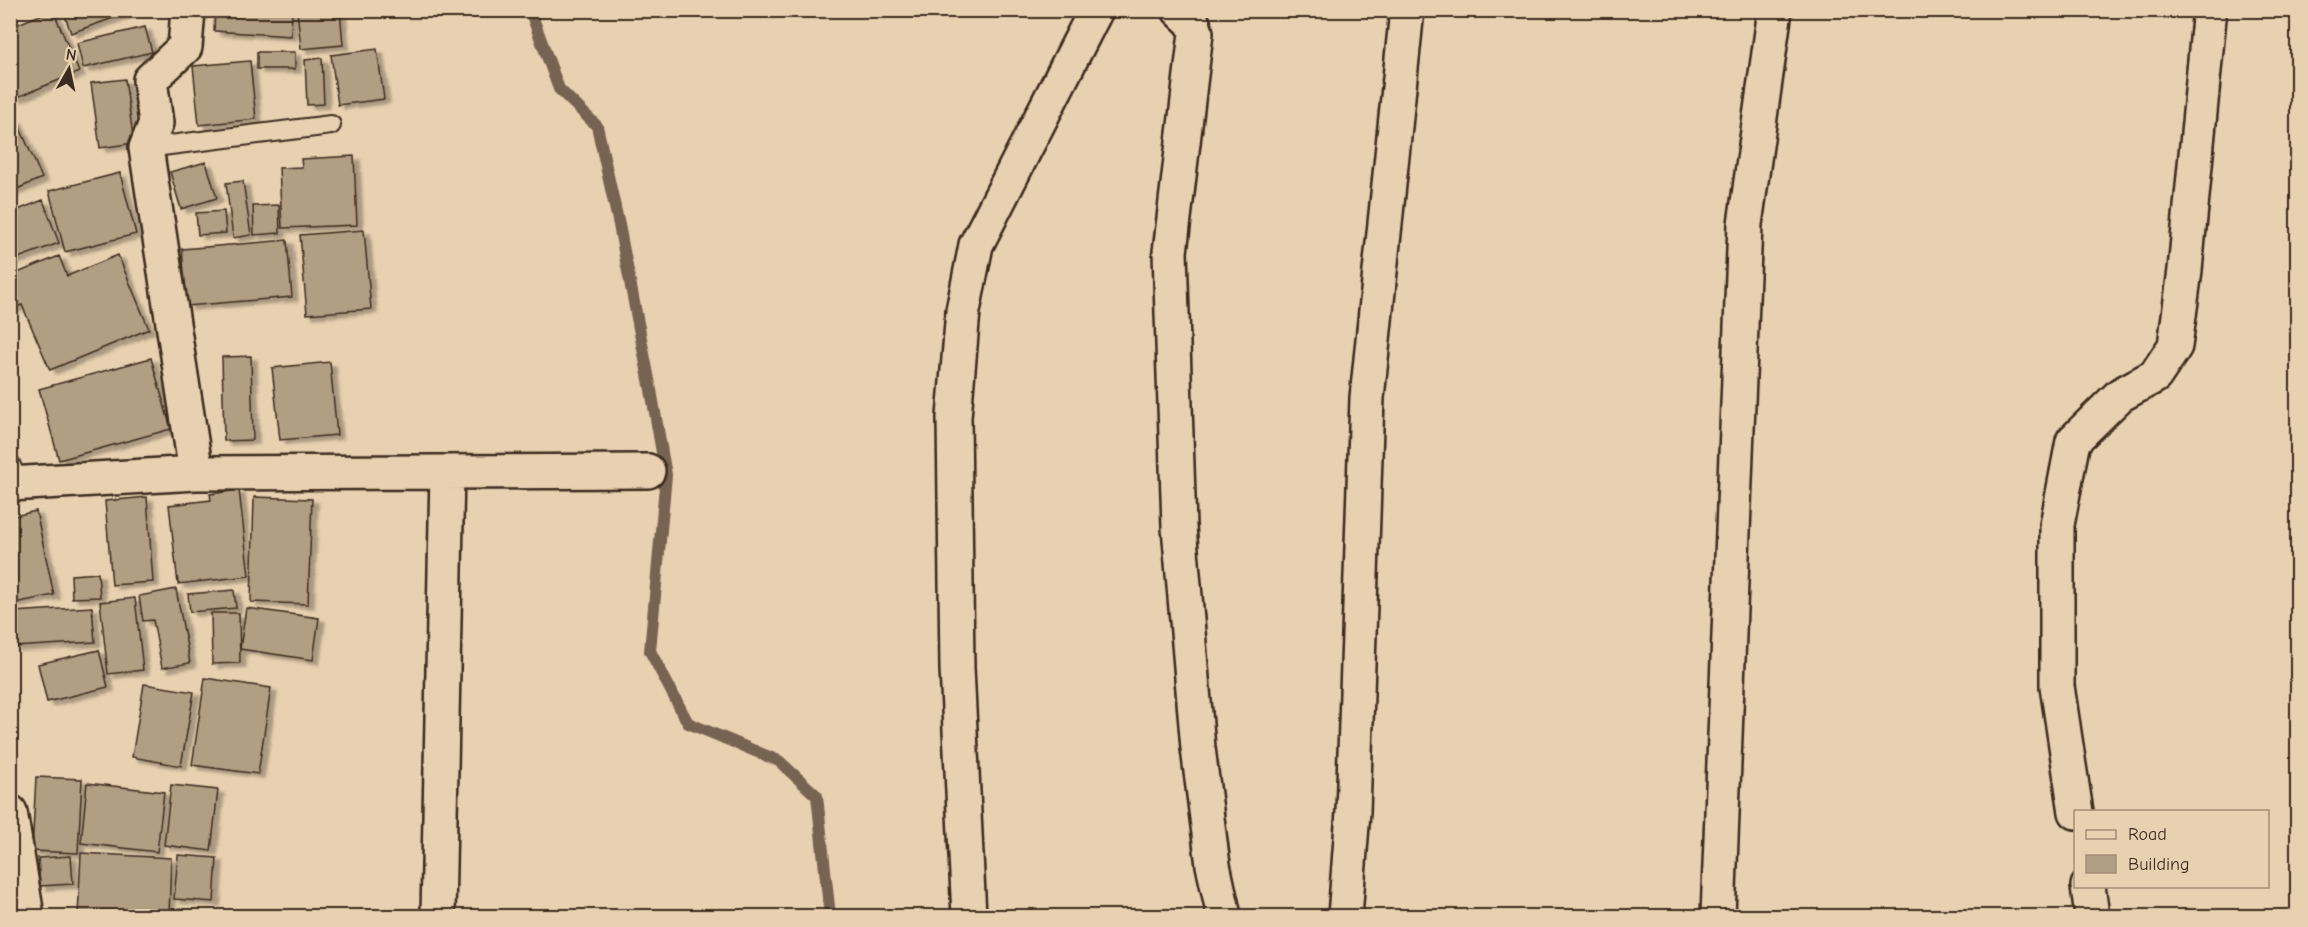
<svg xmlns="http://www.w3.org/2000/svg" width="2308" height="927" font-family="'Comic Neue',sans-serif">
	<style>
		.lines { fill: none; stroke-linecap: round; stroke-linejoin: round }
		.stream { stroke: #776451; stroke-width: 12 }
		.building { fill: #b29e83; stroke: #3b2a1e; stroke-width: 1.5; filter: url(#shadow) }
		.lane-casing { stroke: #3b2a1e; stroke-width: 22 }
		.street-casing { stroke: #3b2a1e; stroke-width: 38 }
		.lane { stroke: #e8d1b0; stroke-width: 18 }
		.street { stroke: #e8d1b0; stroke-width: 33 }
	</style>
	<defs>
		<filter id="shadow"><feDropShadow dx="6" dy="4" stdDeviation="1.5" flood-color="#0004"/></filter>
	</defs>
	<rect width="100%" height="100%" fill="#e8d1b0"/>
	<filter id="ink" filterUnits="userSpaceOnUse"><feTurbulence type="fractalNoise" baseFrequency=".0167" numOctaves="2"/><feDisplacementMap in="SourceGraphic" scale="12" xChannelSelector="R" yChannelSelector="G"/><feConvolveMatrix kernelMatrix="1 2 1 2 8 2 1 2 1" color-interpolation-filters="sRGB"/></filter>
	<g filter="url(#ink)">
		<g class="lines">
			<path class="stream" d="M530,10L559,89L597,126L619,225L651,390L666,475L650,651L688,723L779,761L817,796L830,916"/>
		</g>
		<path class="building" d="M53,10L79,72L15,98L10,85V27Z
			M63,10H129L130,12L71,33Z
			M215,10H292L291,36L214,31Z
			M297,10H340L343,45L301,49Z
			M145,27L152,52L83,68L77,43Z
			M377,49L384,99L338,105L331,55Z
			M257,52H295V69H257Z
			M322,58L324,104L307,105L305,60Z
			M250,61L256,119L199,125L193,66Z
			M125,79L134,143L100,148L91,83Z
			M16,119L42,178L10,192V121Z
			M354,156L357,225L282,228L279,168L302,167L301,159Z
			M206,162L217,198L181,209L170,172Z
			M120,173L136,234L65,252L49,191Z
			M243,181L251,235L233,238L226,183Z
			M43,200L59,243L10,261V213Z
			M279,205L280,233L254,235L253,206Z
			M224,211L226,233L198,235L196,213Z
			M364,230L371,309L307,314L300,235Z
			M287,240L292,297L187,306L182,249Z
			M118,255L149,329L50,370L22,305L10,309V276L59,256L67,276Z
			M251,356L253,440L224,441L222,357Z
			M151,358L171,429L59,460L39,389Z
			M330,362L337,435L280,440L272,368Z
			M239,490L249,576L178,584L169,505L211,500L210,494Z
			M147,497L153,582L112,585L105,501Z
			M254,497L312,499L308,604L251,602Z
			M36,511L54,595L10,604V517Z
			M98,573L100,597L72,598L71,575Z
			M176,589L190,663L162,668L153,620L143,621L139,596Z
			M234,590L236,608L190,612L188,594Z
			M135,598L143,670L108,674L100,602Z
			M92,607L95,642L14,647L12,612Z
			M246,608L319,618L313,660L240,649Z
			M211,613H239L240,663L212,664Z
			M99,650L108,687L47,702L38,664Z
			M205,678L271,688L258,774L192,765Z
			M144,684L194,692L181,766L132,757Z
			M36,777L82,779L78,853L32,851Z
			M87,783L164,792L157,852L81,843Z
			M171,785L218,790L211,851L164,845Z
			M81,853L171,858L169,916H78Z
			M178,855L217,858L214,902L174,899Z
			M71,856L73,884L40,886L38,858Z"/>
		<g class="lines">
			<g class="lane-casing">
				<path id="lane" d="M146,148L331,125
					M10,463L18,483"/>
			</g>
			<g class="street-casing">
				<path id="street" d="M188,10L185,47L150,80L156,123L146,148L196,473
					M1179,10L1193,23L1196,33L1170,252L1179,527L1198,748L1213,865L1224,916
					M10,484L196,473L648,471
					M10,812L27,916
					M2076,812L2057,686V525L2073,441L2120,395L2155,376L2175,346L2185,270L2209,18
					M2088,886L2092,916
					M438,916L447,472
					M969,916L957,668L954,417L963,311L976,245L1096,10
					M1345,916L1353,812L1367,398L1407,10
					M1718,916L1745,224L1775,10"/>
			</g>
			<use href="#lane" class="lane"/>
			<use href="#street" class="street"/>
		</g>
	</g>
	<rect width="2308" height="927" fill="none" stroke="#e8d1b0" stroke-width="36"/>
	<rect x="18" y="18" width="2272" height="891" fill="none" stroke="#3b2a1e" stroke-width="2" filter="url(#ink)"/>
	<rect x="2074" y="810" width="195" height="78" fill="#e8d1b0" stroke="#a38e76" stroke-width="1.5"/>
	<rect x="2086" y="830" width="30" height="9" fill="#e8d1b0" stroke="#a38e76" stroke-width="1.5"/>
	<text x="2128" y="840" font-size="18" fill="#3b2a1e">Road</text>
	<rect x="2086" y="855" width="30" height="18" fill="#b29e83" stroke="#a38e76" stroke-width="1.5"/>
	<text x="2128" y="870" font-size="18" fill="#3b2a1e">Building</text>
	<g transform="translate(69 69) rotate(9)" stroke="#e8d1b0" stroke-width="4.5" paint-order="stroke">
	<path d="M0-4.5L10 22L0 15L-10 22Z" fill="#3b2a1e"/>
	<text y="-9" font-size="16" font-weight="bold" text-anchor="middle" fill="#3b2a1e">N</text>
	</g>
</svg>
